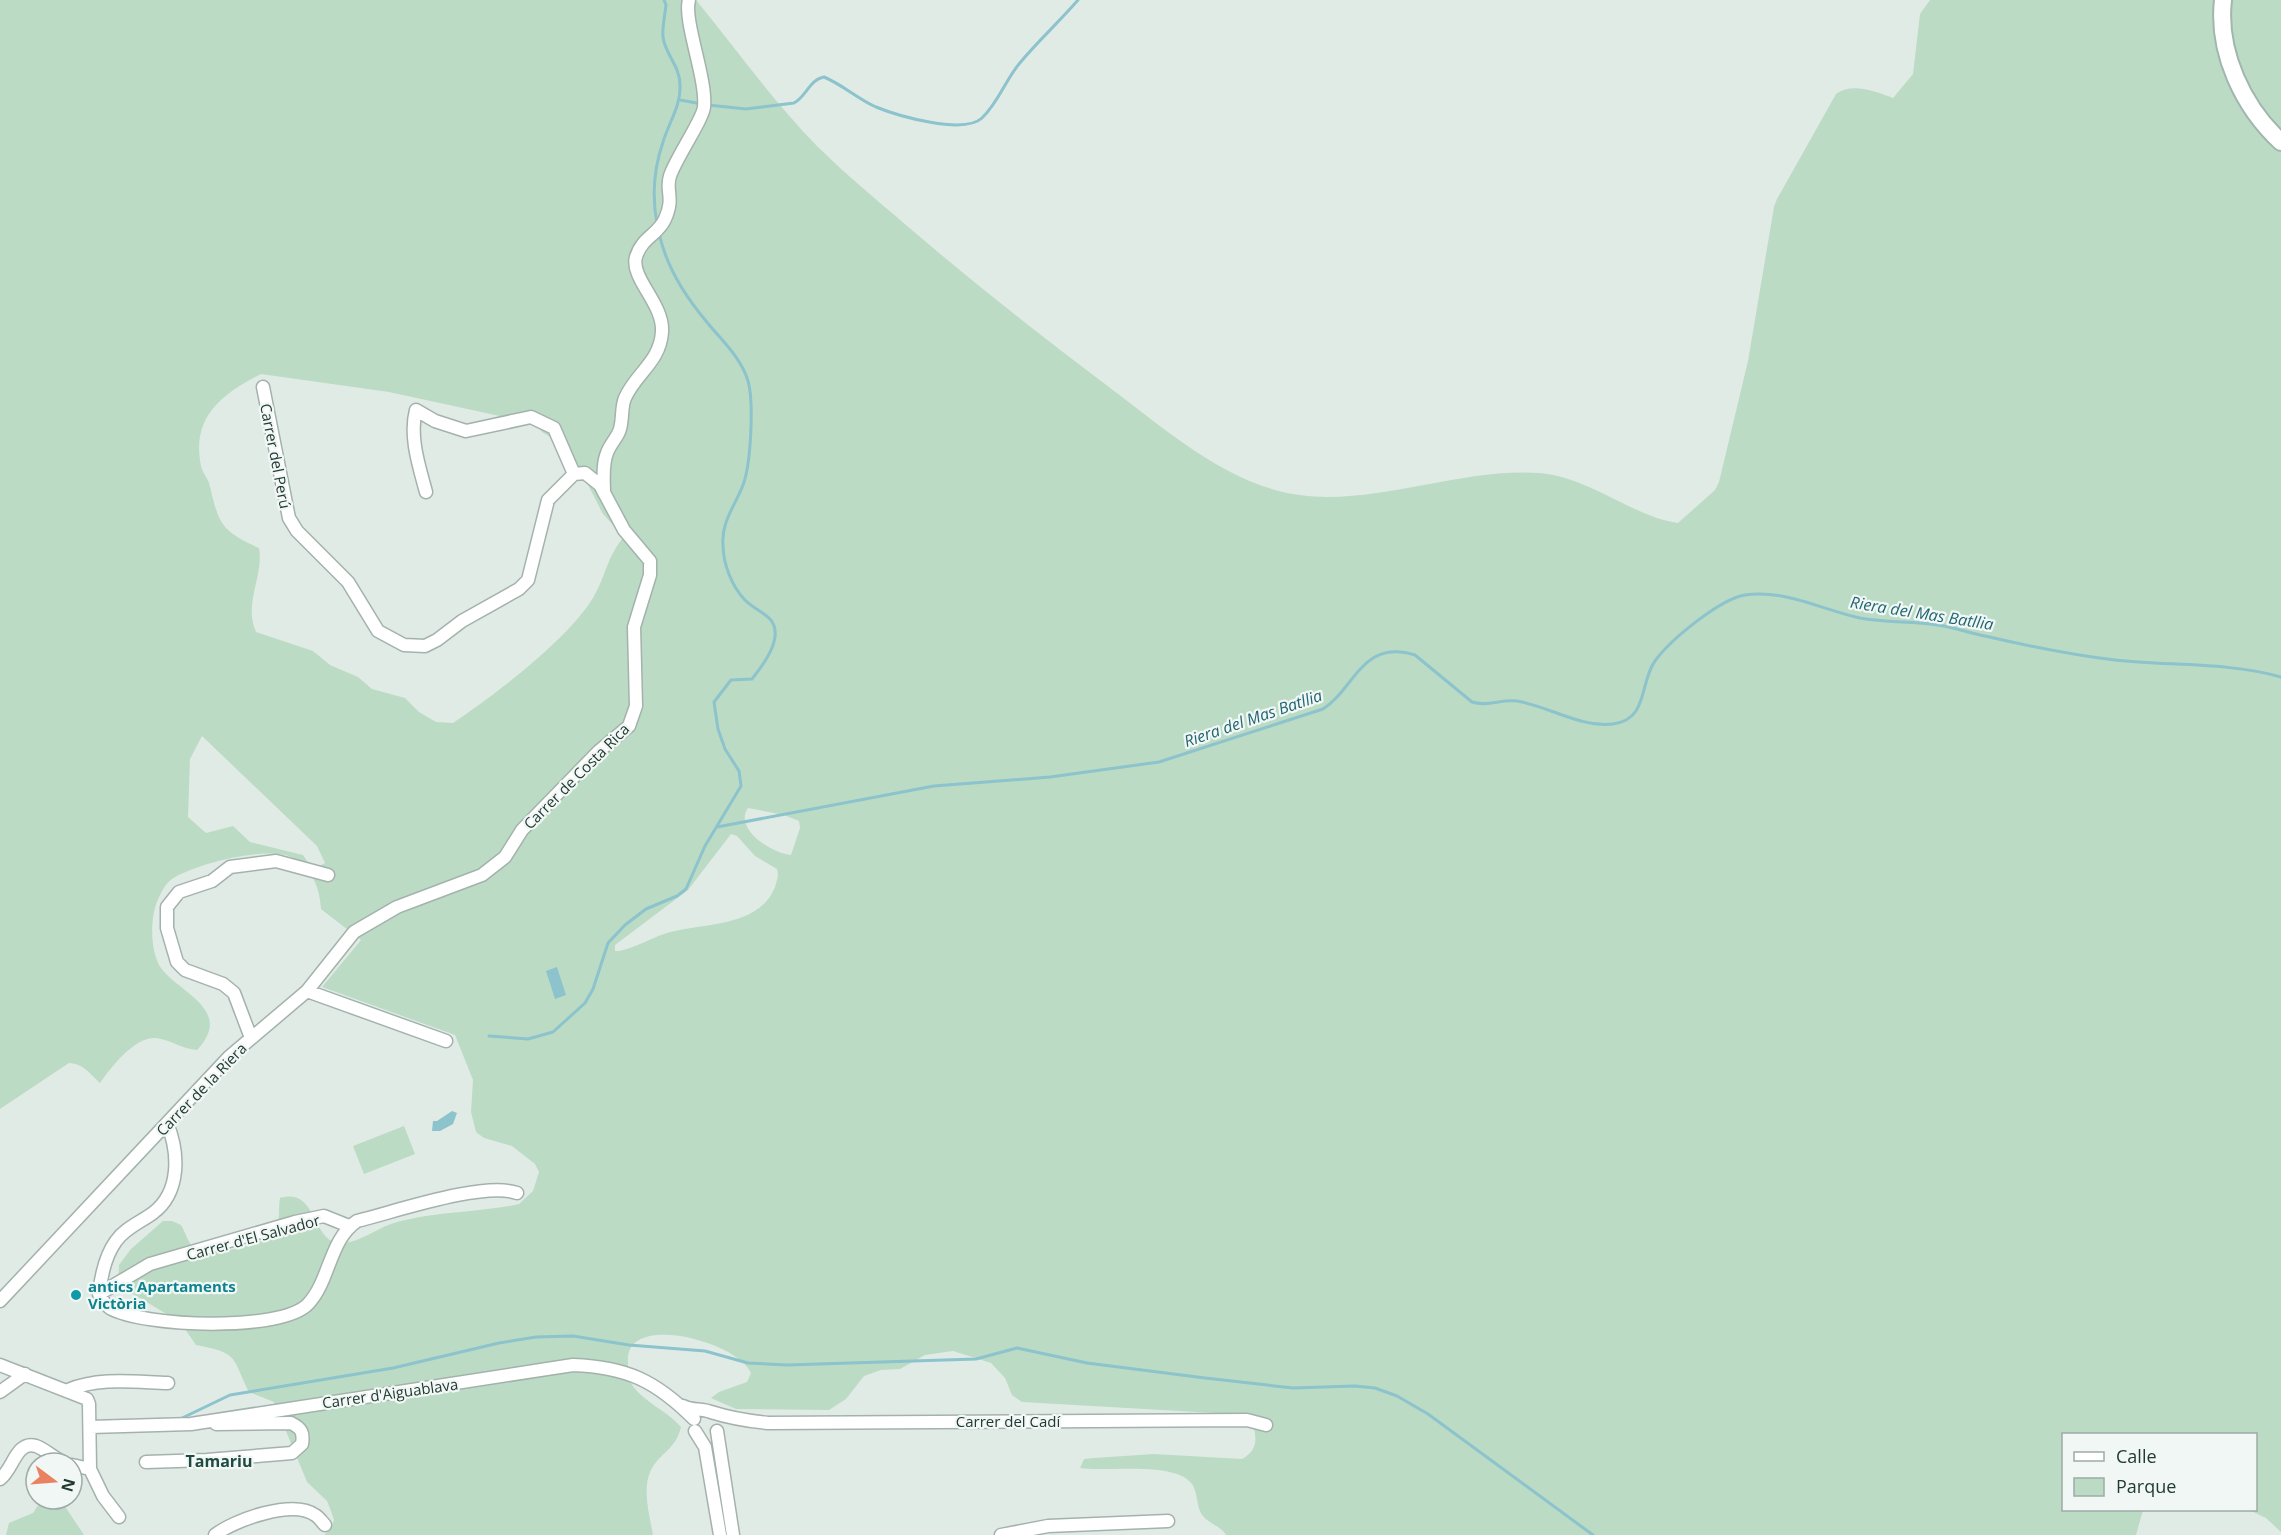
<svg xmlns="http://www.w3.org/2000/svg" width="2281" height="1535" font-family="'Open Sans',sans-serif">
	<style>
		.green { fill: #bbdbc4; fill-rule: evenodd }
		.water { fill: #8cc3cc }
		.lines { fill: none; stroke-linecap: round; stroke-linejoin: round }
		.stream { stroke: #8cc3cc; stroke-width: 3 }
		.street-casing { stroke: #a4b2ad; stroke-width: 15 }
		.secondary-casing { stroke: #a1b6ae; stroke-width: 20 }
		.street { stroke: #fff; stroke-width: 12 }
		.secondary { stroke: #fff; stroke-width: 16 }
		.culture-dot { fill: #0f9aa8; stroke: #f1f7f4; stroke-width: 2 }
		.labels { text-anchor: middle; dominant-baseline: central; stroke-width: 4.5; stroke-linejoin: round; paint-order: stroke }
		.street-label { font-size: 15px; fill: #233a34; stroke: #f1f7f4 }
		.culture-label { font-size: 15px; font-weight: bold; fill: #0d838f; stroke: #f1f7f4; text-anchor: start }
		.water-label { font-size: 16px; font-style: italic; fill: #216572; stroke: #f1f7f4 }
		.neighbourhood-label { font-size: 16px; font-weight: bold; fill: #204b40; stroke: #f1f7f4 }
	</style>
	<rect width="100%" height="100%" fill="#e1ebe6"/>
	<path class="green" d="M0,0H696C736,49 773,101 817,146C845,174 876,199 906,225C970,280 1037,333 1105,384C1156,422 1212,472 1275,490C1359,514 1452,467 1539,473C1590,477 1633,517 1678,523L1715,490L1719,482L1748,361L1774,207L1777,199L1836,94C1853,82 1876,92 1893,98L1913,74L1920,14L1930,0H2281V1532L2266,1518L2249,1510H2256V1434H2064V1510H2143L2136,1535H1226C1221,1526 1209,1524 1202,1515C1196,1506 1198,1493 1192,1484C1175,1461 1107,1472 1080,1468L1084,1459L1094,1458L1154,1454L1242,1459C1261,1448 1256,1434 1250,1415L1022,1402L1012,1395L1005,1378L991,1363L953,1351L925,1355L900,1369L881,1370L864,1376L846,1399L829,1410L736,1409L711,1398L719,1392L747,1382L751,1373C737,1341 623,1311 628,1363C628,1369 628,1376 630,1381C640,1401 667,1410 681,1427C677,1444 668,1449 657,1461C639,1481 649,1512 653,1535H324L330,1530L334,1520L331,1511L327,1501L307,1482L274,1402L249,1392C232,1357 239,1353 196,1345L180,1322L118,1285L119,1265L131,1249L163,1221H172L181,1225C186,1233 188,1244 195,1249C209,1259 267,1244 275,1231C281,1222 278,1208 280,1198C319,1186 311,1247 344,1243C360,1242 376,1229 391,1224C432,1211 478,1213 519,1204L533,1191L539,1172L535,1164L512,1146L484,1138L476,1132L471,1112L473,1080L455,1035L322,987L361,940L321,909C320,889 312,866 291,857C265,846 195,864 172,879C165,884 160,894 157,902C150,919 150,952 161,968C178,992 235,1010 197,1050C183,1049 174,1042 161,1039C138,1032 112,1066 100,1083C89,1073 84,1064 69,1063L0,1109ZM261,374L389,392L513,419L531,417L542,432L569,448L603,514L624,537C608,554 605,578 593,598C567,640 495,695 453,723L436,722L419,712L405,698L372,689L358,677L330,665L313,651L256,632C243,603 264,577 259,548C219,530 219,523 209,483C207,477 202,472 201,466C191,417 222,394 261,374ZM202,736L317,846L325,863L313,870L303,855L250,842L233,826L206,833L188,817L190,759ZM748,808L784,815L799,821L800,828L791,855C773,854 733,829 748,808ZM731,834L737,836L755,856L777,869C779,876 777,880 775,887C759,928 702,923 667,933C653,937 627,952 615,951V945L688,890Z
		M404,1126L415,1154L364,1174L353,1146Z
		M42,1499H60L84,1535H6L9,1523L33,1513Z"/>
	<path class="water" d="M557,967L566,995L555,999L546,971Z
		M452,1111L457,1113L453,1124L440,1131H432L433,1121H437Z"/>
	<g class="lines">
		<path class="stream" d="M680,100L702,104
			M708,105L746,109L794,103C806,97 810,79 824,77C843,85 858,99 876,107C898,116 964,135 982,118C998,103 1005,81 1019,64C1037,42 1059,22 1078,0
			M657,224C652,197 654,168 663,142C669,122 681,106 680,85C680,66 665,54 663,37C662,27 665,15 666,5L664,0
			M717,827L934,786L1050,777L1159,762L1323,709C1354,690 1362,638 1415,655L1472,702C1487,707 1501,699 1517,701C1548,706 1581,728 1613,724C1649,719 1639,683 1655,661C1670,640 1720,599 1745,595C1784,589 1823,610 1860,618C1886,623 1911,621 1937,625C1953,627 1969,633 1985,636C2028,646 2071,655 2115,660C2169,666 2228,662 2281,677
			M489,1036L528,1039L553,1032L585,1003L593,989L608,943L625,925L646,909L677,896L686,889L705,846L741,786L739,771L725,749L718,729L714,702L731,680L752,679C764,664 785,636 770,619C762,611 751,607 744,599C732,586 723,564 723,545C721,522 735,506 743,485C751,464 754,402 748,381C741,357 721,340 706,321C685,296 666,266 659,233
			M178,1420L230,1395L393,1368L499,1343L536,1337L573,1336L629,1345L705,1351L748,1363L787,1365L976,1359L1017,1348L1087,1363L1205,1378L1293,1388L1355,1386L1375,1388L1397,1396L1428,1414L1593,1535"/>
		<g class="street-casing">
			<path id="street" d="M263,387L289,518L297,531L348,582L378,631L404,645L425,646L437,640L462,621L519,589L528,580L548,500L574,474
				M426,492C419,466 409,436 416,410L435,421L466,431L531,417L554,428L574,474
				M604,493C604,480 602,465 607,453C610,444 618,437 620,429C623,419 621,407 625,398C636,373 660,362 662,332C664,304 630,278 636,257C642,237 658,235 665,219C675,197 665,191 670,176C676,158 703,119 704,107C707,79 683,20 689,0
				M307,991L446,1041
				M251,1038L234,993L223,984L185,970L177,962L167,928V907L179,892L212,881L230,867L276,861L328,875
				M167,1123C179,1152 181,1192 153,1213C141,1222 125,1228 116,1241C105,1256 101,1276 99,1294C102,1299 105,1305 110,1308C143,1327 282,1332 308,1304C330,1281 329,1240 357,1221C394,1212 484,1181 517,1193
				M99,1294L150,1264L295,1222L324,1216L349,1226
				M0,1301L229,1057L307,991L354,932L397,907L482,875L505,857L522,830L599,751L629,726L636,706L634,627L650,575V561L624,530L600,485L585,473L574,474
				M0,1365L87,1399L89,1404L90,1469L103,1496L119,1517
				M68,1390C99,1377 134,1382 168,1383
				M0,1392L25,1374
				M683,1406C693,1411 701,1408 711,1412C730,1418 748,1421 768,1423L1247,1420L1266,1425
				M90,1427L191,1424L573,1365C627,1367 656,1381 694,1419
				M695,1431L705,1447L720,1535
				M717,1431L733,1535
				M146,1462L207,1460L292,1453L302,1444C304,1432 301,1428 291,1423L216,1424
				M72,1465L90,1469
				M0,1479C13,1470 16,1440 36,1446C45,1449 55,1459 65,1463
				M215,1535C234,1520 293,1499 315,1515C319,1517 322,1522 325,1525
				M1001,1535L1048,1526L1168,1521"/>
		</g>
		<g class="secondary-casing">
			<path id="secondary" d="M2223,0C2217,52 2243,107 2281,142"/>
		</g>
		<use href="#street" class="street"/>
		<use href="#secondary" class="secondary"/>
	</g>
	<circle class="culture-dot" cx="76" cy="1295" r="6"/>
	<g class="labels">
		<g class="street-label">
			<text transform="translate(276 456) rotate(79)">Carrer del Perú</text>
			<text transform="translate(576 776) rotate(-45)">Carrer de Costa Rica</text>
			<text transform="translate(201 1089) rotate(-46)">Carrer de la Riera</text>
			<text transform="translate(253 1237) rotate(-15)">Carrer d'El Salvador</text>
			<text transform="translate(390 1393) rotate(-8)">Carrer d'Aiguablava</text>
			<text x="1008" y="1421">Carrer del Cadí</text>
		</g>
		<g class="culture-label">
			<text x="88" y="1286">antics Apartaments<tspan x="88" dy="17">Victòria</tspan></text>
		</g>
		<g class="water-label">
			<text transform="translate(1922 613) rotate(9)">Riera del Mas Batllia</text>
			<text transform="translate(1253 718) rotate(-19)">Riera del Mas Batllia</text>
		</g>
		<g class="neighbourhood-label">
			<text x="219" y="1461">Tamariu</text>
		</g>
	</g>
	<rect x="2062" y="1433" width="195" height="78" fill="#f1f7f4" stroke="#9faba7" stroke-width="1.5"/>
	<rect x="2074" y="1452" width="30" height="9" fill="#ffffff" stroke="#9faba7" stroke-width="1.5"/>
	<text x="2116" y="1463" font-size="18" fill="#233a34">Calle</text>
	<rect x="2074" y="1478" width="30" height="18" fill="#bbdbc4" stroke="#9faba7" stroke-width="1.5"/>
	<text x="2116" y="1493" font-size="18" fill="#233a34">Parque</text>
	<g transform="translate(54 1481) rotate(106)"><circle r="28" fill="#f1f7f4" stroke="#9faba7" stroke-width="1.5"/>
	<path d="M0-4.5L10 22L0 15L-10 22Z" fill="#e98261"/>
	<text y="-9" font-size="16" font-weight="bold" text-anchor="middle" fill="#233a34">N</text>
	</g>
</svg>
